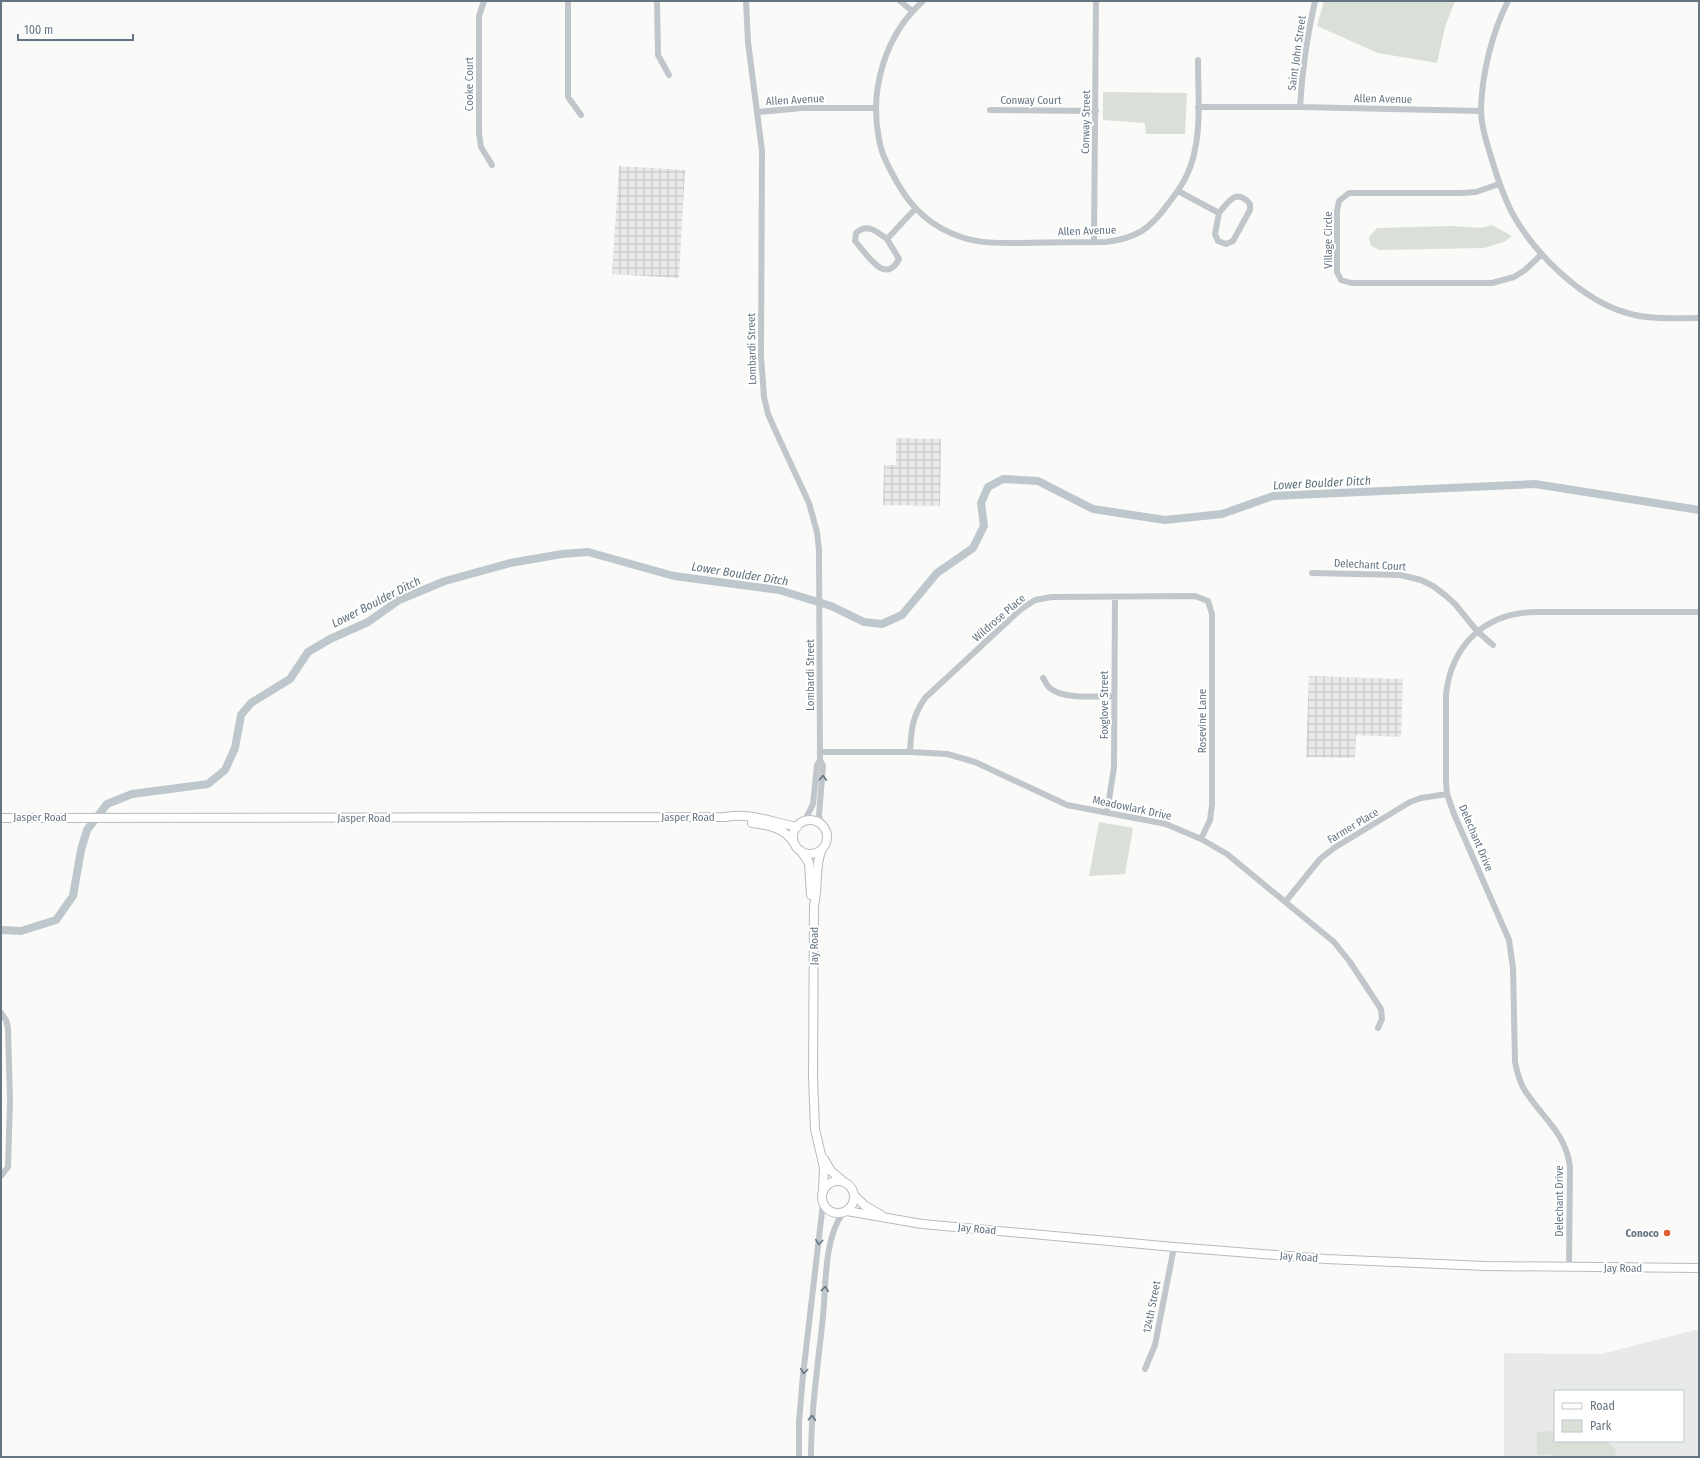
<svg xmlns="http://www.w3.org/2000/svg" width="1700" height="1458" font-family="'Fira Sans Condensed',sans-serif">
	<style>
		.built { fill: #e8e9e9; fill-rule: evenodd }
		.industrial { fill: url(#industrial-grid) }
		.park { fill: #dadfd7 }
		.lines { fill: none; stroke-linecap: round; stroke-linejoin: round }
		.canal { stroke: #bdc7cc; stroke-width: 8 }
		.secondary-casing { stroke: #b6bbc0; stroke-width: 10 }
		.street { stroke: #c1c6ca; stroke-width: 6 }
		.secondary { stroke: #fff; stroke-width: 8 }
		.oneway { stroke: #667582 }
		.poi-dot { fill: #df5e33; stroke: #fff; stroke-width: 1.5 }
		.labels { text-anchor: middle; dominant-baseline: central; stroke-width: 4; stroke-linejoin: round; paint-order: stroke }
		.street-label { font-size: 11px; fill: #667582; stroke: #fff }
		.poi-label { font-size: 11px; font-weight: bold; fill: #667582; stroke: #fff; text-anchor: end }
		.water-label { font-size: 12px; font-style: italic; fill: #60737c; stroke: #fff }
	</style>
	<defs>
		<pattern id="industrial-grid" width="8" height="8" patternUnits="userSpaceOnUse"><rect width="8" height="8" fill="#e8e9e9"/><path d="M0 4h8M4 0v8" fill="none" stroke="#c0c1c2"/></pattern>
	</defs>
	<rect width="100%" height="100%" fill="#fafaf8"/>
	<path class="built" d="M1699,1329V1457H1504V1353L1601,1354ZM1555,1391H1683V1441H1555Z"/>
	<path class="industrial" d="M619,166L685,170L679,278L612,274Z
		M896,438L941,439L940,506L883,505L884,465H896Z
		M1309,676L1403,679L1401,737L1356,735L1355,758L1306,757Z"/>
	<path class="park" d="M1324,1H1455L1445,27L1437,63L1378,53L1317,26Z
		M1103,92L1187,93L1185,134H1146L1145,123L1103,120Z
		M1492,225L1512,236L1504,242L1484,248L1380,250L1371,246L1369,237L1377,228L1452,226L1482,228Z
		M1099,822L1133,828L1125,874L1089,876Z
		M1555,1431V1441H1607L1616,1450L1615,1457H1551L1550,1454L1537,1455V1432Z"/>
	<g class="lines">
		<path class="canal" d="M1,930L21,931L56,920L73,896L81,850L87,830L107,804L132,794L208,784L225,770L235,748L241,715L251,703L290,679L308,652L330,639L368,622L399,600L445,581L510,563L562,554L588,552L674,576L779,590L831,606L864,622L882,624L902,615L937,573L973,548L984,526L981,503L988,487L1003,479L1038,481L1093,509L1165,520L1222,514L1273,496L1535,484L1699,510"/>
		<g class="secondary-casing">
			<path id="secondary" d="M1,818L726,817C749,812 775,823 797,827
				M793 837a17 17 0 1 1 34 0a17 17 0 1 1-34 0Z
				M752,823C768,825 785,828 794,843
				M822,849C814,867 819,886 814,905L813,1077L815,1129L824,1168L823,1189
				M801,851L809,863L811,895
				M824,1159L831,1171L843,1181
				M822 1197a16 16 0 1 1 32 0a16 16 0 1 1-32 0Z
				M854,1195L864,1205L881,1215
				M847,1211L922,1224L1174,1247L1326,1259L1485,1266L1699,1268"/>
		</g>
		<path class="street" d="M484,1L479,16V133L481,147L492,165
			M568,1V97L581,115
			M657,1L658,55L669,75
			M746,1L748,42L762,151L761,356L764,397L768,414L776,432L809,503L817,532L819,550L820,760L823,766L819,815L821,824
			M900,1L912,11
			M923,1C885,35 869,90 879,139C881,154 890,170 898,184C913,210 932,227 961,237C981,244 1003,243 1024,243C1051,242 1078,242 1106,242C1137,238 1150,229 1168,204C1175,195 1182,186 1187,175C1203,141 1198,97 1198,60
			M1508,1C1492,33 1482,73 1481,109C1481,126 1487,144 1492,160C1497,177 1503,194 1511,211C1533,252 1581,300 1627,313C1650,320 1675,318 1699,318
			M1198,107H1300L1481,111
			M1300,107C1302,71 1307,36 1315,1
			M990,110L1096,111
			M758,112L802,108H876
			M1499,184L1476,192L1462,193H1349L1339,201L1337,211V272L1341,280L1351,283H1492L1514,277L1525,270L1542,254
			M1178,191L1219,213L1215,234L1218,241L1226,244L1233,241L1250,210V204C1236,188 1229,201 1219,213
			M887,239L899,259C885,286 867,254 855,241L856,233C868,223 876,231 887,239L915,209
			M1094,242L1096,1
			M1312,573L1400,575L1421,580L1433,586L1445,595L1455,604L1477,631L1493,645
			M1043,678C1045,681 1047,686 1050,688C1063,700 1097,696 1114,696
			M821,752H910L947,754L975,762L1067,805L1166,824L1201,839L1227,854L1334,942L1350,962L1381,1009L1382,1019L1378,1028
			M910,752C911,730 912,717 925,698L1020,610L1035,600L1052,597L1195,596L1208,601L1212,614V805L1210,820L1201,839
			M1107,813L1114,767L1115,597
			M804,822L813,804L817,765L820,760
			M1286,901L1320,859L1334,848L1410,802L1421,798L1447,794
			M1,1013L6,1020L8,1028L10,1101L8,1167L1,1176
			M1569,1267L1570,1167C1566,1132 1541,1117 1524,1089C1519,1081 1517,1071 1515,1062L1513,968L1509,940L1454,814L1447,794L1446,782V694C1452,643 1487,612 1537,612H1699
			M1145,1369L1155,1345L1174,1247
			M799,1457V1422L803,1375L823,1203
			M811,1457C811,1410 818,1364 823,1317C826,1285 824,1238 843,1213"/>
		<use href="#secondary" class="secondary"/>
	</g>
	<defs><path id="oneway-chevron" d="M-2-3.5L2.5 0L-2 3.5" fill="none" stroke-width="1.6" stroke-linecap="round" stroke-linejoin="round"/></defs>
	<g class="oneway">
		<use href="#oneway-chevron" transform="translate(823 778) rotate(-87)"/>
		<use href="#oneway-chevron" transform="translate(819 1242) rotate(97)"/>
		<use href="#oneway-chevron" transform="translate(825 1289) rotate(-84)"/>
		<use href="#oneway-chevron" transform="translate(804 1371) rotate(97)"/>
		<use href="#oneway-chevron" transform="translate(812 1418) rotate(-86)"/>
	</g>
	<circle class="poi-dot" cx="1667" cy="1233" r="4"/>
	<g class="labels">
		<g class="street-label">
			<text transform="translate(1297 53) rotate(-82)">Saint John Street</text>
			<text transform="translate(469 84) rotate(-90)">Cooke Court</text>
			<text transform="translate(1383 99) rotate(1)">Allen Avenue</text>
			<text transform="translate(795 100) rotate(-3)">Allen Avenue</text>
			<text x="1031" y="100">Conway Court</text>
			<text transform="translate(1086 122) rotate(-89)">Conway Street</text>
			<text transform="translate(1087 231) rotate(-2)">Allen Avenue</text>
			<text transform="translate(1328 240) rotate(-90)">Village Circle</text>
			<text transform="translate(752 349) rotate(-91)">Lombardi Street</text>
			<text transform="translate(1370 565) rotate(3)">Delechant Court</text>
			<text transform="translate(999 618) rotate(-41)">Wildrose Place</text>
			<text transform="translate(810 675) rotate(-90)">Lombardi Street</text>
			<text transform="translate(1104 705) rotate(-90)">Foxglove Street</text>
			<text transform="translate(1202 721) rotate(-90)">Rosevine Lane</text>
			<text transform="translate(1132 808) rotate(12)">Meadowlark Drive</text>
			<text x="40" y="817">Jasper Road</text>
			<text x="688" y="817">Jasper Road</text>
			<text x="364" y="818">Jasper Road</text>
			<text transform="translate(1353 826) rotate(-31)">Farmer Place</text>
			<text transform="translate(1476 838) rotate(67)">Delechant Drive</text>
			<text transform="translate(814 946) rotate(-90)">Jay Road</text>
			<text transform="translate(1559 1201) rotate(-90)">Delechant Drive</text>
			<text transform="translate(977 1229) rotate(5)">Jay Road</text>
			<text transform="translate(1299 1257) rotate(4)">Jay Road</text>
			<text x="1623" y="1268">Jay Road</text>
			<text transform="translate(1152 1307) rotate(-79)">124th Street</text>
		</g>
		<g class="poi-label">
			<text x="1659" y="1233">Conoco</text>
		</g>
		<g class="water-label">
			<text transform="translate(1322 483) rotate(-3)">Lower Boulder Ditch</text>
			<text transform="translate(740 574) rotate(9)">Lower Boulder Ditch</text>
			<text transform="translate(376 602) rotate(-27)">Lower Boulder Ditch</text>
		</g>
	</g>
	<rect width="1700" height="1458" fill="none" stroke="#667582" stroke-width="4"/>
	<rect x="1554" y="1390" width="130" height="52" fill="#ffffff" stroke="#c2c8cd"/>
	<rect x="1562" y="1403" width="20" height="6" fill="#ffffff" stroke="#c2c8cd"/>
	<text x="1590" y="1410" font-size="12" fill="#667582">Road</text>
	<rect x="1562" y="1420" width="20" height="12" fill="#dadfd7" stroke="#c2c8cd"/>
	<text x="1590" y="1430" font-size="12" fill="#667582">Park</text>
	<path d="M18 34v6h115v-6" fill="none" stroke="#667582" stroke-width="2"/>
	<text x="24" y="34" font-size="12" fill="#667582" stroke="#ffffff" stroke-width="3" paint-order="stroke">100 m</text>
</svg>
